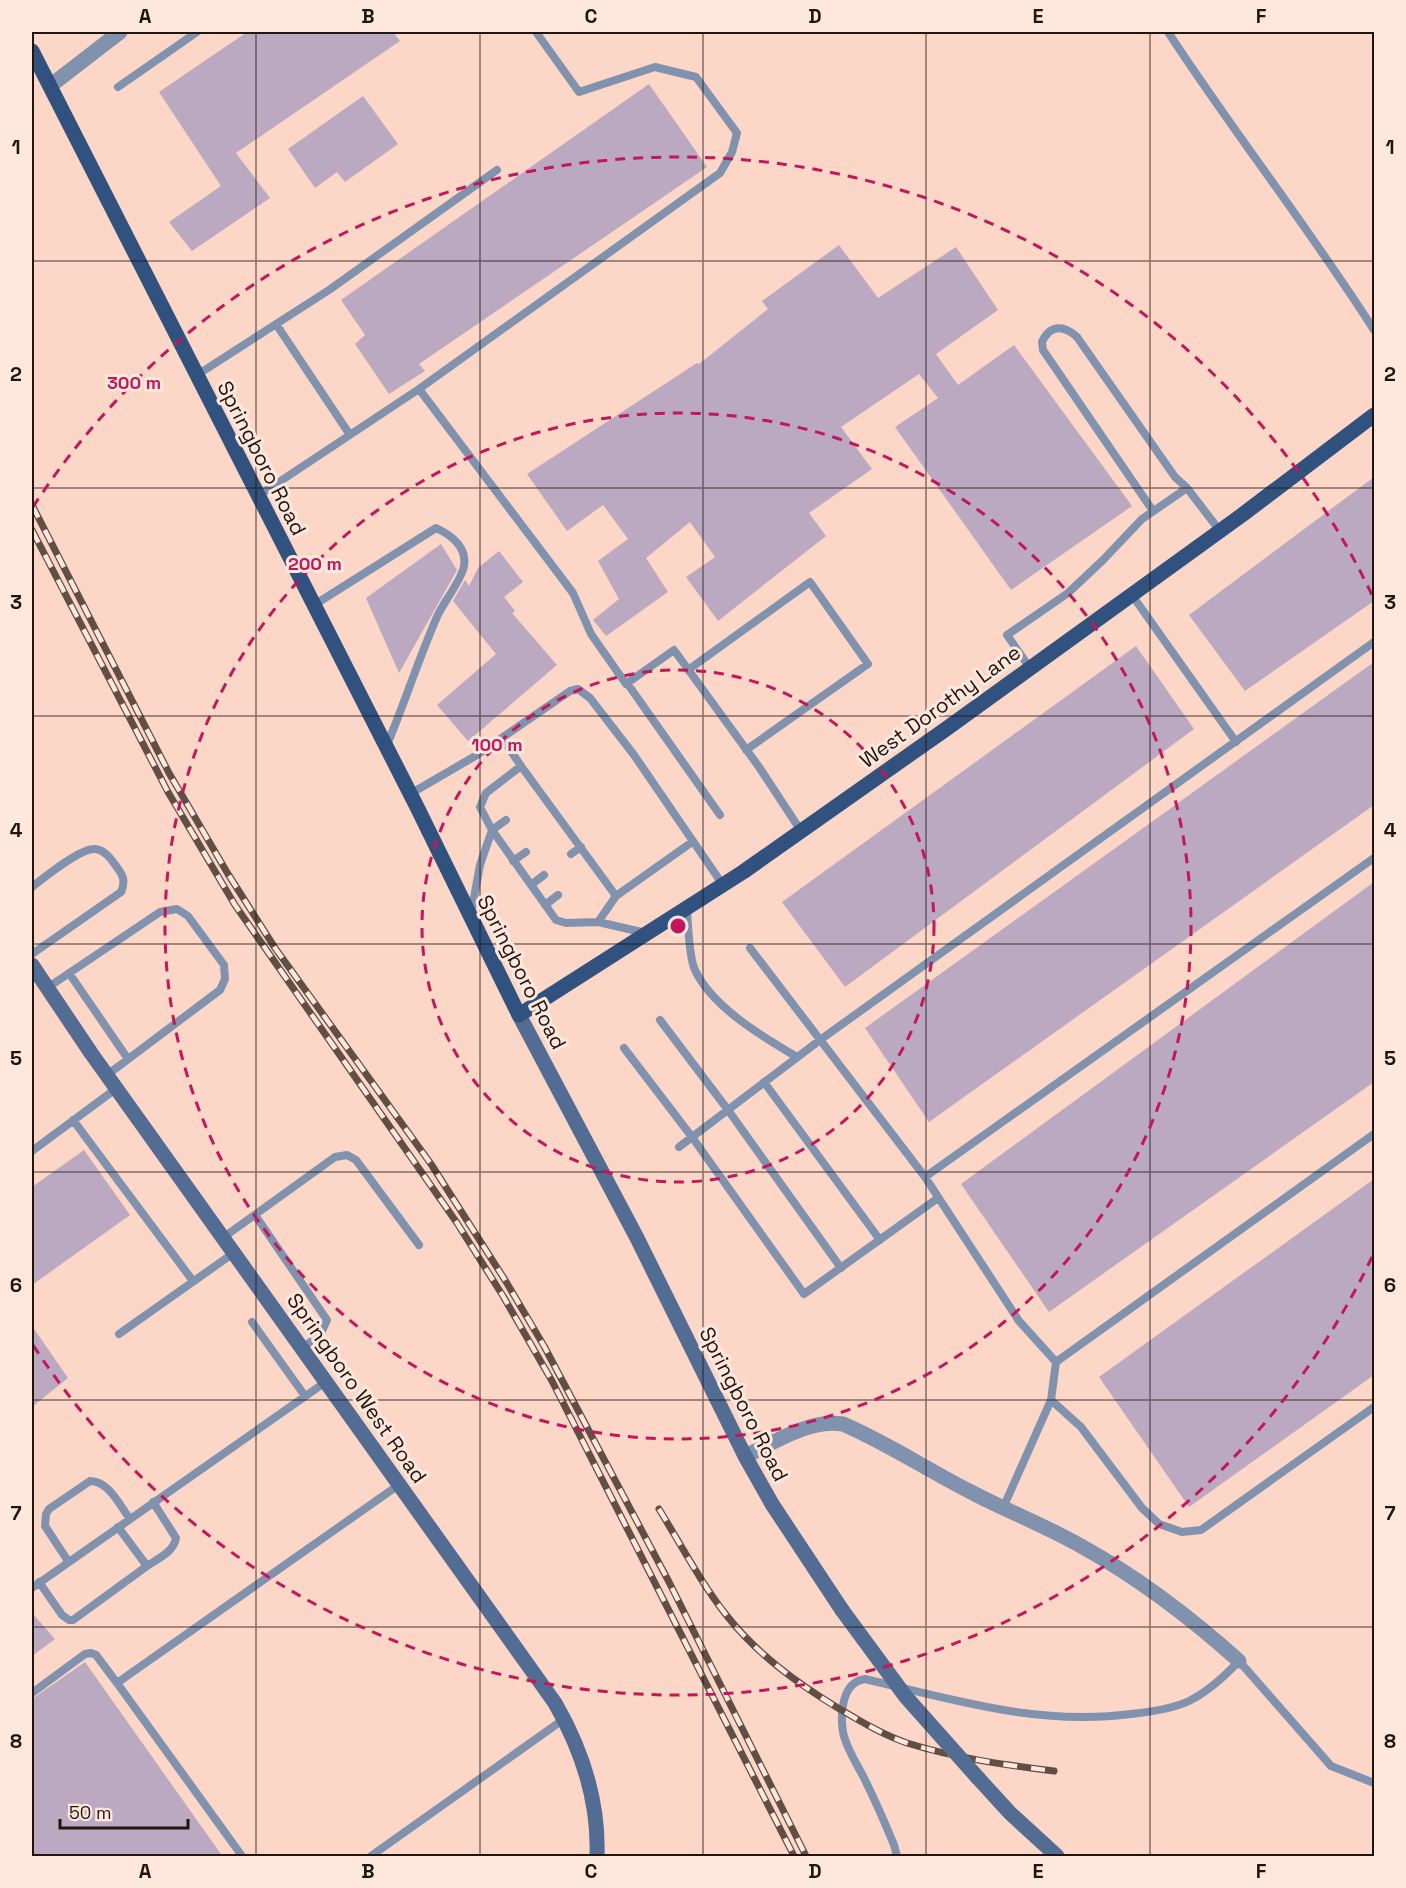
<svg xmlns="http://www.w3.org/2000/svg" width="1406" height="1888" font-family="'Space Grotesk',sans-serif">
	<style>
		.building { fill: #bba8c1 }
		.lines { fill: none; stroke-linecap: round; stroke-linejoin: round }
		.lane { stroke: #8092ad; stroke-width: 8 }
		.street { stroke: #8092ad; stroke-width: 15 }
		.secondary { stroke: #526c93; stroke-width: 15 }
		.primary { stroke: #31517f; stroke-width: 15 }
		.rail-casing { stroke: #614e45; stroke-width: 7 }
		.rail { stroke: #fee8de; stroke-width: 4.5; stroke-dasharray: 14; stroke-linecap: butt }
		.secondary-bridge { stroke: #526c93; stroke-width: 15 }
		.grid { fill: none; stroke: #21150f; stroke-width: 1.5; stroke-opacity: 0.55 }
		.ring { fill: none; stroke: #c2185b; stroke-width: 3; stroke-dasharray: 10 8 }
		.labels { text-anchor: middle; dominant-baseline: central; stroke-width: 6; stroke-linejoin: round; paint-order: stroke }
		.street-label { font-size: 21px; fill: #21150f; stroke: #fee8de }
		.centre { fill: #c2185b; stroke: #fee8de; stroke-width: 3 }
		.ring-label { font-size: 18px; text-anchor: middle; font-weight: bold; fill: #c2185b; stroke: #fee8de; stroke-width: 6; stroke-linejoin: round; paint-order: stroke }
		.neatline { fill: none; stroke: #21150f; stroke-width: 2 }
		.grid-label { font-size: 20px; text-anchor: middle; font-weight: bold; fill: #21150f }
	</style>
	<rect width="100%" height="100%" fill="#fcd7c7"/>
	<path class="building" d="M247,32H393L400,41L236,153L270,198L192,251L169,222L221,186L159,92Z
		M649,84L707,167L419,364L425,371L389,394L355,344L365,335L341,300Z
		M363,96L398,144L345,182L337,172L315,188L288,149Z
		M839,245L878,298L956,247L998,310L936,354L958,385L1014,345L1132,506L1011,590L895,427L938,398L919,374L841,427L872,469L809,513L826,536L718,621L686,577L715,557L690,522L646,558L668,592L606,636L593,620L619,599L598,561L628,539L603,505L567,531L527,474L697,363L699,364L768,309L762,301Z
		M1374,477V601L1245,691L1189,615Z
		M441,544L457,570L399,673L366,598Z
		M499,551L523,582L504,597L515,611L512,613L557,665L468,741L437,705L496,654L453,601L465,580L469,586L478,568Z
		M1136,646L1194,729L845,987L782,902Z
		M1374,662V805L929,1122L865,1028Z
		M1374,882V1082L1049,1312L961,1184Z
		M84,1150L130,1215L32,1285V1187Z
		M1374,1179V1375L1189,1507L1099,1377Z
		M32,1326L68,1378L32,1407Z
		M32,1613L55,1639L32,1656Z
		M85,1662L223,1857H32V1699Z"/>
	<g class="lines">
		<path class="lane" d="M1168,32C1234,133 1309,228 1374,330
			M118,87L197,32
			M276,324L350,435
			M197,375L329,290L497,170
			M419,389L720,173L732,152L737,133L696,77L655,67L579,92L536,32
			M258,496L419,389L573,593L591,634L626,684L674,650L759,767L801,831
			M1153,511L1043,350L1042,342C1050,324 1064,325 1077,337L1175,477L1187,488
			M1132,595L1236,742
			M314,605L436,528C451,535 467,547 464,566C462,580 442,604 436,619C418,661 404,704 387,745
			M1030,668L1007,635L1068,593L1103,560L1142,519L1187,488L1220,531
			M688,670L810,582L868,664L746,750
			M627,683L720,815
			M502,738L521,766L616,896L598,922
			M521,766L486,793L480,807L492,830L556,920L566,923L598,922L646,933
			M410,794L477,755L570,691L578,689L590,698L634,755L723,885
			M571,854L581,847
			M513,861L526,852
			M531,885L544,875
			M32,887C45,877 80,848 95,849C105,850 111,859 116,866C123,875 126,881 121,892L32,954
			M616,896L692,842
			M545,905L558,895
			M687,909C688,924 689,958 695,970C712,1007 763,1037 797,1057
			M471,914L480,865L492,830L506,820
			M750,948L925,1177L1019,1321L1056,1362
			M69,973L128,1059
			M47,988L160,912L177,909L188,916L224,965L225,979L220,990L107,1075
			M660,1020L728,1110L841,1268
			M624,1048L692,1137L804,1294L938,1198
			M764,1082L880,1240
			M73,1120L193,1281
			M679,1147L820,1040L1374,642
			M32,1151L117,1088
			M925,1177L1374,858
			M255,1215L327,1320L321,1333L303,1348
			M224,1237L335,1157L347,1155L356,1160L419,1245
			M252,1322L305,1396
			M119,1334L235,1252
			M1051,1400L1081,1427L1142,1508L1159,1524L1182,1532L1201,1530L1374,1407
			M1003,1508L1051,1400L1056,1362L1374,1134
			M68,1561L45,1526L46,1514L49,1509L90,1481C109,1481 120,1506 130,1519
			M147,1566C157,1559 174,1552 176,1538L153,1502
			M39,1582L62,1615L69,1620H73L147,1566L118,1527
			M32,1588L327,1381
			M117,1683L242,1856
			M32,1693L85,1654L91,1653L96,1655L117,1683L400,1484
			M371,1856L564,1719
			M897,1856L894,1845C885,1823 875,1800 864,1778C857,1764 846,1748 843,1732C840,1713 842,1682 865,1679C955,1700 1038,1726 1131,1714C1150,1712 1172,1709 1189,1701C1209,1691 1224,1677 1239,1661L1331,1766L1374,1783"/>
		<path class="street" d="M50,86L120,32
			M745,1456C776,1442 809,1419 843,1424C887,1443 928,1470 971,1492C1007,1511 1046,1526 1081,1546C1139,1578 1190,1617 1239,1661"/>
		<path class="secondary" d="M32,965L91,1053L555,1703C582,1750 599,1801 597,1856
			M519,1015L637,1238L745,1456L772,1504L842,1610
			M978,1778L1010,1813L1057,1856"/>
		<path class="primary" d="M32,51L417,807L519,1015L743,872L946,729L1242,515L1374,415"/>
		<g class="rail-casing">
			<path id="rail" d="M32,505L169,773L228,874L275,948L431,1164L505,1280L544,1346L669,1582L806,1856
				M32,530L168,792L235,905L457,1223L503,1296L552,1381L794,1856
				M659,1509C681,1545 701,1583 727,1616C758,1655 797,1683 838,1708C860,1721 883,1735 907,1743C955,1758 1005,1765 1054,1771"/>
		</g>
		<use href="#rail" class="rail"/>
		<path class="secondary-bridge" d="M842,1610L906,1697L978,1778"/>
	</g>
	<path class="grid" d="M256,32V1856M480,32V1856M703,32V1856M926,32V1856M1150,32V1856M32,261H1374M32,488H1374M32,716H1374M32,944H1374M32,1172H1374M32,1400H1374M32,1627H1374"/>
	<g class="ring">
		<circle cx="678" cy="926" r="256"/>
		<circle cx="678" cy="926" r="513"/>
		<path d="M1372 1257A769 769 0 0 1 33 1345M33 507A769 769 0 0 1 1372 595"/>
	</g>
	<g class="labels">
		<g class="street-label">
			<text transform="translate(262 458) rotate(63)">Springboro Road</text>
			<text transform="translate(940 706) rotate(-36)">West Dorothy Lane</text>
			<text transform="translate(522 972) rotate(63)">Springboro Road</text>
			<text transform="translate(357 1388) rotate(55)">Springboro West Road</text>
			<text transform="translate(744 1404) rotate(63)">Springboro Road</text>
		</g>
	</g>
	<circle cx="678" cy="926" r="9" class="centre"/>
	<g class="ring-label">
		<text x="134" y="389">300 m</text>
		<text x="315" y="570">200 m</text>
		<text x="497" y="751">100 m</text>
	</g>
	<rect width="1406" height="1888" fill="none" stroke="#fee8de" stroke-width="66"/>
	<path d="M60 1819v9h128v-9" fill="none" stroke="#21150f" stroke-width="3"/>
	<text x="69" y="1819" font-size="18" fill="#21150f" stroke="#fee8de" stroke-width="4.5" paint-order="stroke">50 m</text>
	<rect x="33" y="33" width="1340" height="1822" class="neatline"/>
	<g class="grid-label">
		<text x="145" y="23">A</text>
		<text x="368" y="23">B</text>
		<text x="591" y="23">C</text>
		<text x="815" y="23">D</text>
		<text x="1038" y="23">E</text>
		<text x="1261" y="23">F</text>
		<text x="16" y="154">1</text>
		<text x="1390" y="154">1</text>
		<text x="16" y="381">2</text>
		<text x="1390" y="381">2</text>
		<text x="16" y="609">3</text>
		<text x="1390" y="609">3</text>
		<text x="16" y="837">4</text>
		<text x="1390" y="837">4</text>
		<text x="16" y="1065">5</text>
		<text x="1390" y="1065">5</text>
		<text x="16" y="1292">6</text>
		<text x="1390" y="1292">6</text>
		<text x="16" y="1520">7</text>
		<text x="1390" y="1520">7</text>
		<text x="16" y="1748">8</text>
		<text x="1390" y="1748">8</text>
		<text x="145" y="1878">A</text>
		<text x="368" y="1878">B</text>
		<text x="591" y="1878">C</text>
		<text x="815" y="1878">D</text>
		<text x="1038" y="1878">E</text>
		<text x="1261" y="1878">F</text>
	</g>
</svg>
